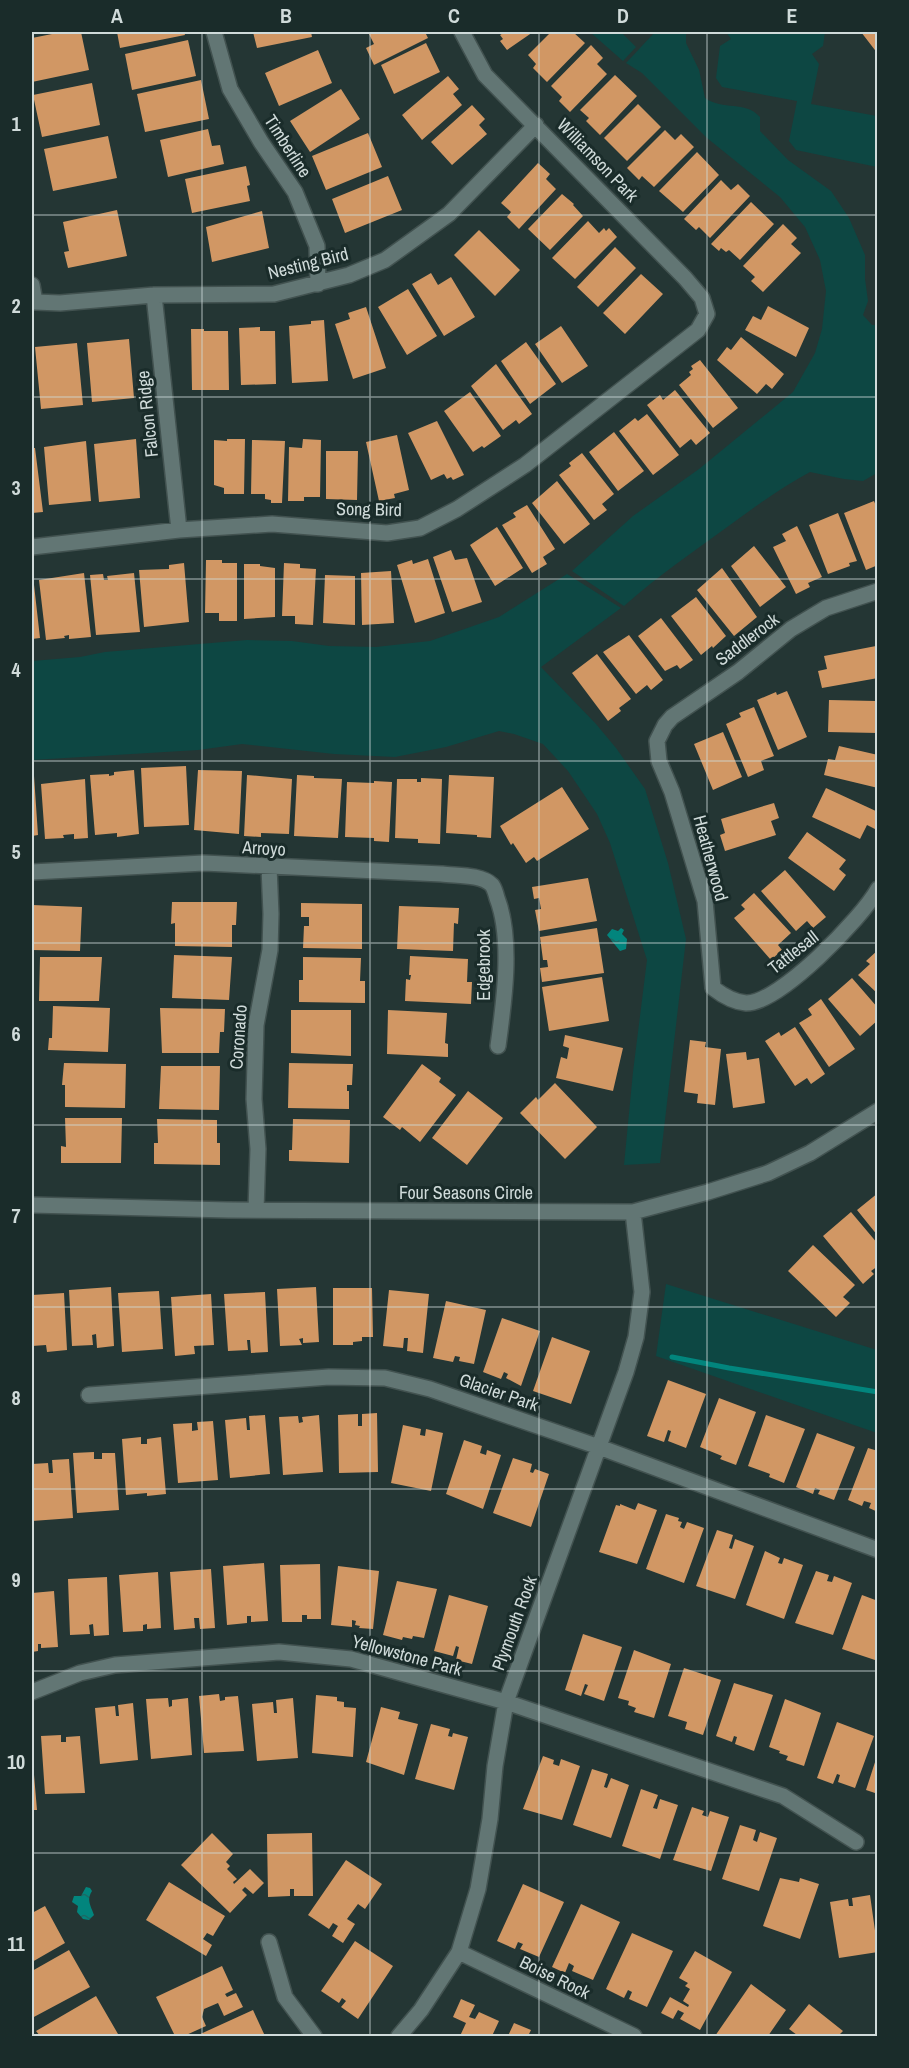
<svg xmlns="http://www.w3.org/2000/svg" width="909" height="2068" font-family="'Archivo Narrow',sans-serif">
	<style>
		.green { fill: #0d4743 }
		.water { fill: url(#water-ripples) }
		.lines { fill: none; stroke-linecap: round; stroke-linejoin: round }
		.stream { stroke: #02857d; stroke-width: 5 }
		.building { fill: #d19764 }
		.minor-casing { stroke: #425250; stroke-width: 18 }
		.minor { stroke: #627674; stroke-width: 15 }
		.grid { fill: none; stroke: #d0dbda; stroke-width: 1.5; stroke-opacity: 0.55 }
		.labels { text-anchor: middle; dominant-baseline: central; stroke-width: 6; stroke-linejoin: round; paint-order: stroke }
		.street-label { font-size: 18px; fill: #d0dbda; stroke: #1a2c2a }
		.neatline { fill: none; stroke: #d0dbda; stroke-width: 2 }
		.grid-label { font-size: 20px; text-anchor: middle; font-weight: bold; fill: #d0dbda }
	</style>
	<defs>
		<pattern id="water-ripples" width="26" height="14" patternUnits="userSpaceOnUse" patternTransform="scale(1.5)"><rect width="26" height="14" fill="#02857d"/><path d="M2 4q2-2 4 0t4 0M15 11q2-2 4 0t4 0" fill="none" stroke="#1a6a65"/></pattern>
	</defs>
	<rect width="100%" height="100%" fill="#243634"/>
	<path class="green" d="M590,32H621L636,47L623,61Z
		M655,32H686V43L699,70L705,98C723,111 745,100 760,117V131L788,160L831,191L849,218L865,255V279L868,301L863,315L872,325H877V473L863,481L844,479L810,472C782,487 756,506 730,525C694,551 658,576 624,606L572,571L633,516L699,469L793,392L815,353L822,329L826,291L820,260L805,227L780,197L707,138L642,73L626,63Z
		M726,32H825L823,46L812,54L819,64L811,104L877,116V167L796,150L789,141L797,101L722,87L716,78L720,46L731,39Z
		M567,574L621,608L541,667L596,724L616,748L645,789L668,863L686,939L660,1163L624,1165L633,1072L647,960L610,843L597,814L568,771L543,744L514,734L499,731L446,747L395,757L334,754L242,744L198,750L32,760V661L80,657L105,652L247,640L292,641L329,646L376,647L430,641L499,617Z
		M666,1284L877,1350V1433L656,1356Z"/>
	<path class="water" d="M621,928L624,930L622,934L627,939L626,949L620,951L607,935L612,929L618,931Z
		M86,1887L90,1888L92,1891C86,1900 91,1906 94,1915L89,1920L83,1919L77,1912L78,1906L72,1902L74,1896H81Z"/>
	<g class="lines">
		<path class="stream" d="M672,1357L729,1368L878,1392"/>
	</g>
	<path class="building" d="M62,32H81L89,70L32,82V38Z
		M117,32H184L185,35L120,48Z
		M253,32H311L312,37L257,48Z
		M368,32H425L428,38L374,65L366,48L374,44Z
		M505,32H533L507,50L500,41L503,39L500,35Z
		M551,32H573L585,43L547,82L533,68L536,64L528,55Z
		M861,32H878V54Z
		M188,40L196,76L132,90L125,54Z
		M426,43L440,72L394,94L381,65Z
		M591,45L603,58L597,64L607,74L570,112L559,101L562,97L551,86Z
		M318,50L332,83L279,106L265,73Z
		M615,75L637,96L600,135L586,121L589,118L580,110Z
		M448,76L459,89L453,94L462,105L422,140L402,115Z
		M201,80L209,119L145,132L137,94Z
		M92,83L100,125L42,137L33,95Z
		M341,89L360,119L310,152L290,121Z
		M638,104L661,127L627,161L604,138Z
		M472,105L485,119L479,125L487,134L452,165L431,142Z
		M208,129L212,146L220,145L224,164L168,177L160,140Z
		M665,130L675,140L681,134L694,147L654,187L642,176L639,180L627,168Z
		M368,133L382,167L326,190L312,156Z
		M108,136L117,178L53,191L44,149Z
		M697,152L719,175L683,212L659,191Z
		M538,163L550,174L546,179L556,189L519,229L507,217L511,212L501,203Z
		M246,166L250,185L247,186L250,201L192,213L185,179Z
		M388,176L402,210L345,233L332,199Z
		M721,180L731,190L738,184L750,196L710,238L699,227L696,230L684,219Z
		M562,194L574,204L573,205L583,216L550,250L528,229Z
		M751,202L774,224L740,260L729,250L726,252L721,248L719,251L711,244Z
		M117,210L127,256L68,268L64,252L69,251L63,222Z
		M262,211L269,248L212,262L206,227Z
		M588,221L599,233L604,228L606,231L609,228L617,237L575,279L552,258Z
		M783,224L797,238L791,244L801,253L763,292L751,281L755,277L743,266Z
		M479,230L520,270L495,296L454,255Z
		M615,247L636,268L598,307L577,287Z
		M431,273L438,285L451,277L475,317L444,336L412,284Z
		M641,274L663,294L625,334L603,313Z
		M408,289L437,336L407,355L378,307Z
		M768,306L809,328L796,357L745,330L753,316L761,320Z
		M366,307L386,368L353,379L335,324L350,319L348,313Z
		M324,320L328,381L292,383L289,326L311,324V321Z
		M561,326L588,366L562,383L535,344Z
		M260,327V331H275L276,384L241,385L239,328Z
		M191,329H204V331H228L229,390H192Z
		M741,337L784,374L772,389L766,384L757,394L717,360L727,347L731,350Z
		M129,339L134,398L92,402L87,343Z
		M526,342L556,384L530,404L501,361Z
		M77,343L83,405L41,409L35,347Z
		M700,360L738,408L713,428L679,385L691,375L689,372L693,369L691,366Z
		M496,364L532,414L519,424L516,420L503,430L471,386Z
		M675,390L710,433L696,445L691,439L680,448L647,405L660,395L663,400Z
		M470,392L501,436L484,448L482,446L473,452L444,411Z
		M647,414L679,455L653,475L619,431L635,418L638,421Z
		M437,421L464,475L453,480L451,477L447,479L444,474L431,480L408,433Z
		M614,432L644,471L618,491L589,452Z
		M397,435L409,490L394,494L395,498L379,501L366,442Z
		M136,439L140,498L99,502L94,444Z
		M227,439H245L244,494H224V488L214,485V440L227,441Z
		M303,439L321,440L320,497H304V501H288L289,447L302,448Z
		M252,440L285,441L282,503H271V500L265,499V494H251Z
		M86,441L91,501L49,505L44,447Z
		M32,448H35L43,512L32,513Z
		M326,451H358L357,500L326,499Z
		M582,453L614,494L602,504L607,510L594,520L559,475L571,466L569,463Z
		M557,481L590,524L564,544L532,503Z
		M874,501L878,511V565L866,570L844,513Z
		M527,505L555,549L543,557L547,564L532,573L502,525L516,517L513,513Z
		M838,513L857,561L849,563L850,566L828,574L809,525Z
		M797,526L822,577L808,583L810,587L796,594L773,547L786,541L782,534Z
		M497,527L523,568L495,586L470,545Z
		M754,546L786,587L760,607L731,566Z
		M451,550L455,560L467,558L482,602L452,612L433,557Z
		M428,559L445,613L415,623L397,565L412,560L413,564Z
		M206,560H222V563H237V621H219V613H205Z
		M184,563L189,622L144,627L139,570L169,569V565Z
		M284,563L300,564V568L316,569L313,625L295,624V616H282Z
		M244,564H260V566L275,568V617L244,619Z
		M722,568L757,617L734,636L697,590Z
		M391,571L394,623L362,625L361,573Z
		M84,573L91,637L69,639V635L64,636L65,638L46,640L39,580Z
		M134,573L140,632L96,635L90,575L103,574L104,580H108L107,576Z
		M325,575L355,576V625L323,623Z
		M32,576H33L40,638L32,639Z
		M696,597L726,636L713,648L712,646L701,655L671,616Z
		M661,618L693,660L680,669L677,665L665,671L638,636Z
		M629,635L663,680L651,690L647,685L636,694L603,652Z
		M876,646L878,678L822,688L818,671L827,669L824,656Z
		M597,654L631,699L619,708L621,711L608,721L572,673Z
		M787,691L807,737L778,750L757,700L776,692L777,695Z
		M829,700L876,701L878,733L828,732Z
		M754,707L774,756L761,761L764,770L748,777L726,724L741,717L739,713Z
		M723,732L742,777L713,790L694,744Z
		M839,746L878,755V788L824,775L828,759L835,760Z
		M186,766L189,825L144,827L141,768Z
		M134,770L139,834L117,837V833L95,835L90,775L109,774V776L114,775V772Z
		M198,770L242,771L239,834L194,830Z
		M247,775L292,779L289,834L261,833V837L244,836Z
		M297,775L314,776V778L342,779L338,838L294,836Z
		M449,775L494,777L491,838L477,837V835L446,833Z
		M32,776H34L38,835L32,836Z
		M421,778L442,779L440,844L418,843V839L395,838L397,779H417V782H421Z
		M85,779L88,838L74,839V834L63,835L64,838L45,839L41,784Z
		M374,781L392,782L389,842L374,841V838L345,837L347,782L374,783Z
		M562,787L589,829L537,861L534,857L526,863L513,843L511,845L500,826Z
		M826,788L878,812V823L875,829L867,825L860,839L812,817Z
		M774,803L779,818L771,821L776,835L725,851L720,835L725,833L721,819Z
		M807,832L846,860L839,869L846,875L834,891L788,858Z
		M785,870L826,917L813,928L807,921L796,931L761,891Z
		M588,878L597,921L539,931L535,910L541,909L539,898L534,899L532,887Z
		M754,893L791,933L778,945L782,950L771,960L734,918L745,909L741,905Z
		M172,902H237L236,925H232V947L175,946V923L171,924Z
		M301,903L362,904V949L303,948L304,926H309V917H301Z
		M32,905L82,907L80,951L32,950Z
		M399,906L459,908L458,924L454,923L453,951L397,949Z
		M597,928L604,973L542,982L540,968L548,967L547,960H543L540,937Z
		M878,950V994L858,975L870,964L866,961Z
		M174,955L232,957L229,1000L172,998Z
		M410,956L468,959L467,982H472L471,1004L405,1001L406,979L410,980L411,975H409Z
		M40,957H102L99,1001H39Z
		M303,957L361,958L360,981H365V1003L299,1002V980H303Z
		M602,977L609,1021L549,1031L542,987Z
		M852,978L878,1008V1020L860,1036L828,999Z
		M821,999L855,1049L829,1067L799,1023L812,1015L808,1009Z
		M53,1006L110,1008L108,1052L48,1050L49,1038H52Z
		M160,1008L225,1009L224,1032H220L219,1053H162Z
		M291,1010H351V1056L291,1053Z
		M388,1010L447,1013L445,1043L448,1044V1057L387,1054Z
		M795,1027L825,1074L811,1084L807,1078L795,1086L765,1041L779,1032L781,1036Z
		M565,1035L623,1048L613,1091L556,1078L561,1057L567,1059L569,1048L563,1046Z
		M690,1040L706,1042L705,1047L721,1049L715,1105L697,1103L698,1094L684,1092Z
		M746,1052L747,1060L759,1058L765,1103L733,1108L726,1054Z
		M64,1063L126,1064L125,1108L65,1107V1085H62Z
		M289,1063L353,1064L352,1085H347V1091H349V1109L288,1108Z
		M422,1064L441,1078L439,1082L456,1095L420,1142L402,1127L400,1130L383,1117Z
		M161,1066H220L219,1110L159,1109Z
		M555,1083L597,1127L565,1159L520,1113L536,1097L538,1100Z
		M468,1091L503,1118L467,1165L432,1138Z
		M65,1118H122L121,1163H61V1146L66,1147Z
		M157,1119L217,1120V1143H220V1165L154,1164V1143H158Z
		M293,1119L350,1120L349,1163L289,1161V1150H292Z
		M878,1193V1236L857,1210Z
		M851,1212L878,1244V1266L871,1271L874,1274L863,1284L823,1236Z
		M813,1245L855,1285L843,1297L850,1303L836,1317L788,1271Z
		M111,1287L114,1346L97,1348L96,1334L92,1335L93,1345L72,1346L69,1290Z
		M316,1287L319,1342L303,1343V1338L299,1339L302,1345L280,1346L277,1289Z
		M333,1288H372L373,1337H362V1341L353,1342V1345H333Z
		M389,1290L429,1294L423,1353L407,1351L408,1338H404L403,1348L383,1346Z
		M159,1291L163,1349L122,1352L118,1293Z
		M265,1292L268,1352L251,1353L250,1340H247L248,1350L228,1351L224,1294Z
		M64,1293L67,1350L47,1352L46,1345L32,1346V1295Z
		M211,1294L214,1345L194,1346L195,1354L175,1356L171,1297Z
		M446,1301L486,1310L474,1364L459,1361L460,1357L455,1356L453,1362L433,1358Z
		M502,1318L540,1331L521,1386L506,1378L508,1374L504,1372L501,1379L483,1372Z
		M552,1337L590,1351L571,1404L533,1391Z
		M668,1380L706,1394L686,1448L668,1441L671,1431L668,1430L664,1442L647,1436Z
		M719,1398L756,1412L736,1465L720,1459L722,1456L700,1447Z
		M377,1413L378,1472L339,1473L338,1415L358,1414V1426H362V1414Z
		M265,1415L270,1474L230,1478L225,1420L246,1418L247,1430H250L249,1416Z
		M319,1415L323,1472L283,1475L279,1417L298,1416L299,1423L303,1422L302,1417Z
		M766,1415L805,1429L784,1483L769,1477L770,1474L748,1466Z
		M213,1421L218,1480L178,1483L173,1424L192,1423V1431L198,1430L197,1422Z
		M403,1425L421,1429L420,1435L425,1436L426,1429L443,1433L431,1491L391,1483Z
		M817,1433L855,1447L834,1500L818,1494L820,1490L815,1488L813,1494L796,1487Z
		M141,1437V1444H147V1439L161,1437L166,1494L147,1496V1493L126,1495L122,1439Z
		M464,1440L482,1446L480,1453L486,1455L487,1450L501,1455L483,1509L446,1494Z
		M868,1448L878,1451V1512L869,1508L871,1503L864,1501L862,1506L848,1500Z
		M94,1452V1459H102V1453H115L119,1510L77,1513L73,1453Z
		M513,1458L532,1464L530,1472L533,1473L535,1469L549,1474L531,1527L493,1513Z
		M69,1459L73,1518L32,1521V1464L48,1463L49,1473H53L52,1460Z
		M638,1503L657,1510L637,1564L599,1552L616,1505L620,1506V1504L635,1510Z
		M666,1514L679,1518L678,1521L682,1522L680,1527L684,1529L687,1522L704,1528L684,1583L646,1569Z
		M717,1530L733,1535L729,1548L732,1549L735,1539L754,1546L735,1599L696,1586Z
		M765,1551L780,1558L778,1563L782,1564L784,1558L803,1565L784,1619L746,1605Z
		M264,1563L268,1621L251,1622V1616H247V1623L227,1625L223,1566Z
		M320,1564L321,1619H307V1615H302V1622H282L280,1565Z
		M338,1566L379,1571L373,1629L359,1628L360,1626L355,1625L356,1621L352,1620V1627L331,1625Z
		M211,1569L215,1628L200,1629L199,1618H194L195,1628L174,1630L170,1572Z
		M816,1571L829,1575L827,1581L832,1582L834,1576L852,1583L833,1635L795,1623Z
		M158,1572L161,1628L147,1629V1624L143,1625V1631L123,1632L119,1575Z
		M107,1577L109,1635L94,1636L93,1624L89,1625L90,1634L70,1635L68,1579Z
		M397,1581L437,1589L424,1638L413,1636L412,1639L403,1637L402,1640L383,1635Z
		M54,1591L58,1647L41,1648V1644H38V1651L32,1652V1593Z
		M449,1595L488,1606L472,1664L456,1660L459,1647L456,1646L453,1656L434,1651Z
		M862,1595L878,1601L876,1612L878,1613V1661L842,1649Z
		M583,1634L622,1647L604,1701L584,1694L588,1685L585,1684L581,1696L565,1690Z
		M634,1650L671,1664L654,1718L634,1712L636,1708L628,1705L629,1701L618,1698Z
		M684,1668L721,1680L703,1735L685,1729L687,1722L668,1716Z
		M734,1683L773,1695L754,1751L735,1744L737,1737L734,1736L732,1742L716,1736Z
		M219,1694L220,1701L225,1700V1697L238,1696L244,1751L204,1753L199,1696Z
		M316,1695L337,1697V1701L344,1702V1707L356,1708L353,1757L312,1753Z
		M168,1698L169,1707L172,1706V1700L188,1698L192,1755L151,1759L146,1699Z
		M293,1698L298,1758L257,1761L252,1704L273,1702L274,1713H277L276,1700Z
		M785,1699L821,1713L804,1766L786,1760L788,1756L779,1753L780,1751L769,1747Z
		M133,1703L138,1760L100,1764L95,1708L115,1706L116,1716H119L118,1705Z
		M381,1707L400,1712L398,1719L418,1724L404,1775L366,1762Z
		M837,1722L874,1736L855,1788L838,1782L840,1775L837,1774L833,1784L817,1778Z
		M431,1724L450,1729L448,1736L452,1737L453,1733L468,1737L454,1790L415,1779Z
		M61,1735V1742H66V1737L80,1736L85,1793L45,1794L41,1736Z
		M543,1756L554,1760L553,1764L559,1766L561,1759L580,1766L562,1820L523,1809Z
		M877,1756H878V1794L866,1790Z
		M32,1763H33L37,1810H32Z
		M592,1769L608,1774L604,1787L607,1788L611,1778L629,1785L611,1838L573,1825Z
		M641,1789L658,1795L653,1808L657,1809L660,1799L678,1805L660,1859L622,1846Z
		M692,1807L704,1811L702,1815L708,1817L710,1811L729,1817L711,1871L673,1860Z
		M740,1825L756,1830L753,1840L757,1842L760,1832L777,1838L759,1891L722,1879Z
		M212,1833L233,1854L226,1862L230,1866L227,1869L237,1879L233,1882L234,1884L250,1869L264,1883L253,1894L245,1887L242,1890L247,1895L230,1913L181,1865Z
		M312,1833L313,1896H294V1889H290V1896L268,1897L267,1834Z
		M346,1860L382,1884L365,1909L358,1904L347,1919L355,1924L343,1943L332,1936L338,1926L333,1923L329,1929L308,1915Z
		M780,1878L799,1882L800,1878L819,1884L800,1939L763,1926Z
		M169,1882L225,1916L213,1936L207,1933L203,1939L212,1945L206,1956L146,1920Z
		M523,1884L564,1902L539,1957L520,1949L523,1944L518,1942L515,1949L497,1941Z
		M870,1895L878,1952L839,1958L830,1902L848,1899L849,1906H853L852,1898Z
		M581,1904L620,1922L593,1980L572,1971L574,1966L569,1963L565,1973L552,1967Z
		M45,1906L65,1943L32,1962V1913Z
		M632,1933L673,1951L647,2007L629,1999L632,1992L628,1990L624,1998L606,1989Z
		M355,1941L393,1966L358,2019L341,2007L346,2001L342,1998L339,2003L321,1991Z
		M69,1950L90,1987L32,2018V1971Z
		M695,1951L732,1972L700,2030L680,2019L684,2013L678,2010L673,2019L661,2013L670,1997L688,2007L689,2005L683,2001L690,1989L685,1986L688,1983L679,1978Z
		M222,1966L233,1990L225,1994L227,1997L236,1993L243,2007L224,2016L218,2003L204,2009L202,2017L206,2026L184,2036H175L156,1997Z
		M751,1984L786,2010L768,2036H715Z
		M96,1996L118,2034L112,2036H40L36,2031Z
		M461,1999L475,2005L469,2017L475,2019L479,2012L499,2021L492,2036H460L466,2023L453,2017Z
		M809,2004L843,2031L838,2036H795L797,2035L789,2029Z
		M253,2010L265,2036H196Z
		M514,2023L531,2030L528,2036H508Z"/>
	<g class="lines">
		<g class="minor-casing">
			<path id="minor" d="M214,32L230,89L261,142L295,192L317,246L318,284
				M32,285L35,302L60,303L154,295L274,294L349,275L385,260L449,214L536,125
				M154,295L179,530
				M32,547L179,530L272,524L387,533L420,528L457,509L525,465L698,330L707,314L702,298L685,278L485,75L462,32
				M878,591L826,608L791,629L738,672L672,717L665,725L657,741L659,761L672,792L705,901L713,988C722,995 733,1002 746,1003C779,1004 862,918 878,889
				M32,872L204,863L442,874C456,876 481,874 492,885C494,888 496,894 497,898C513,939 504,1003 498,1046
				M32,1205L228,1210L633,1212L708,1192L768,1173L810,1153L878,1111
				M256,1210L258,1149L254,1099L256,1025L270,950L271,914L269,867
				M89,1395L329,1377L385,1378L430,1389L599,1447L878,1550
				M32,1692L80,1673L115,1665L279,1652L351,1659L506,1702L783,1796L856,1842
				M269,1942L285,1997L314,2036
				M459,1952L634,2036
				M399,2036L421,2010L459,1952L478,1889L490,1819L495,1766L506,1702L626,1372L636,1337L642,1292L633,1212"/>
		</g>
		<use href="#minor" class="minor"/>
	</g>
	<path class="grid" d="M202,32V2036M370,32V2036M539,32V2036M707,32V2036M32,215H878M32,397H878M32,579H878M32,761H878M32,943H878M32,1125H878M32,1307H878M32,1489H878M32,1671H878M32,1853H878"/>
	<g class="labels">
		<g class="street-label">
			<text transform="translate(288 146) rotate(57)">Timberline</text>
			<text transform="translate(598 160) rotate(46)">Williamson Park</text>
			<text transform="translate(308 263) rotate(-14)">Nesting Bird</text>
			<text transform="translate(147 414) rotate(-96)">Falcon Ridge</text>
			<text transform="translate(369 509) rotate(1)">Song Bird</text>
			<text transform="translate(747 639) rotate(-37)">Saddlerock</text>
			<text transform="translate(264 848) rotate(3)">Arroyo</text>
			<text transform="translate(711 858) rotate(75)">Heatherwood</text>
			<text transform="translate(793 952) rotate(-38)">Tattlesall</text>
			<text transform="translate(483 965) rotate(-90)">Edgebrook</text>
			<text transform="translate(238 1037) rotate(-86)">Coronado</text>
			<text x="466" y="1192">Four Seasons Circle</text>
			<text transform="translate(499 1392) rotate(19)">Glacier Park</text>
			<text transform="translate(514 1623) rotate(-70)">Plymouth Rock</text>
			<text transform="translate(407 1655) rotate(15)">Yellowstone Park</text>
			<text transform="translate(555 1977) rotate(26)">Boise Rock</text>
		</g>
	</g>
	<rect width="909" height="2068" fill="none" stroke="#1a2c2a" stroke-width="66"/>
	<rect x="33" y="33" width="843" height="2002" class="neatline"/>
	<g class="grid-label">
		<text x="117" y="23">A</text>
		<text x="286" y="23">B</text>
		<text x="454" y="23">C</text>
		<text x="623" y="23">D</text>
		<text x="792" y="23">E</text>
		<text x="16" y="131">1</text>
		<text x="16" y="313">2</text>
		<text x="16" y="495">3</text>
		<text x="16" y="677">4</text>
		<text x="16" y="859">5</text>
		<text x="16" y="1041">6</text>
		<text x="16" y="1223">7</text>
		<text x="16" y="1405">8</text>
		<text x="16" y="1587">9</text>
		<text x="16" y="1769">10</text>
		<text x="16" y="1951">11</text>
	</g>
</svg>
